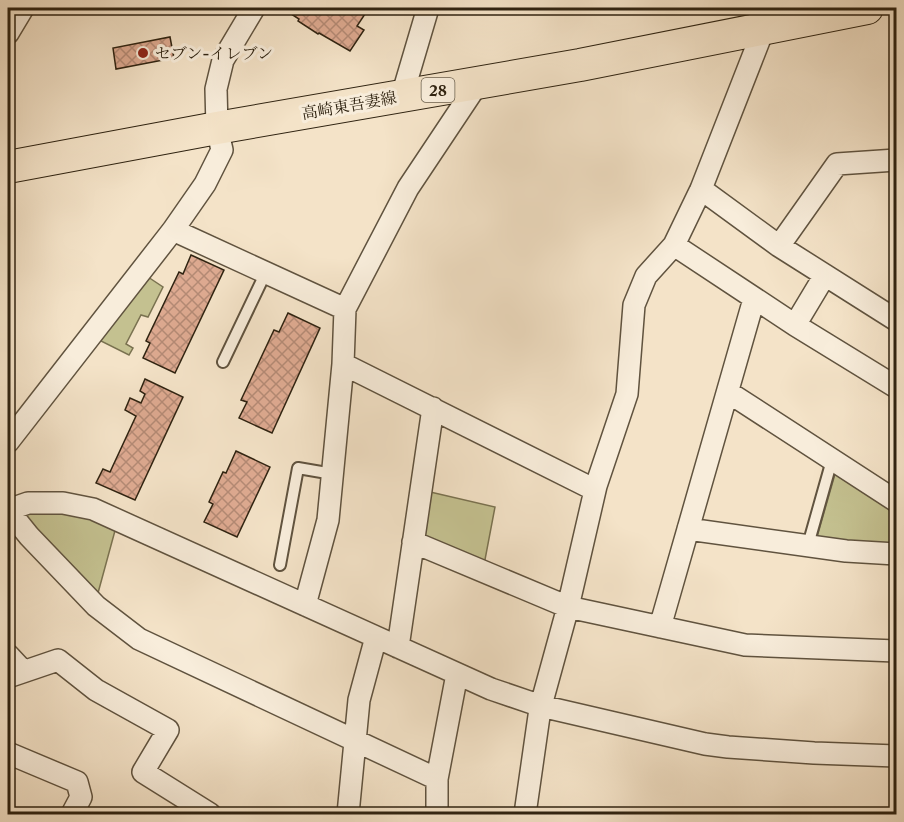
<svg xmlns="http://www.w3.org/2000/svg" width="904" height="822" font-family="'Libre Caslon Text','Noto Serif JP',serif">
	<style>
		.green { fill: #c4c190; stroke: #7a7250; stroke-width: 1.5 }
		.building { fill: url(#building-cross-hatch); stroke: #2f2311; stroke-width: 1.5 }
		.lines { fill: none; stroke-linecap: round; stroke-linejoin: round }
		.lane-casing { stroke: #60533f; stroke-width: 14 }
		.street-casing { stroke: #60533f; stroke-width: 24 }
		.primary-casing { stroke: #2f2311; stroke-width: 34 }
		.lane { stroke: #f8eddb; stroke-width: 10 }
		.street { stroke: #f8eddb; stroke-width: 21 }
		.primary { stroke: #f4e3c8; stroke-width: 32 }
		.poi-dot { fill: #8f2418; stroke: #f8eddb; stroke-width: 2 }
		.labels { text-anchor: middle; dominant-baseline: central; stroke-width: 6; stroke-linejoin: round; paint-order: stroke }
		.shield { fill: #f8eddb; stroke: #6b604e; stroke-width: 1.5 }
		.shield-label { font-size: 15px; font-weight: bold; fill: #2f2311 }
		.poi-label { font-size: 16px; fill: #2f2311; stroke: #f8eddb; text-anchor: start }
		.street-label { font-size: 16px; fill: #2f2311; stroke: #f8eddb }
	</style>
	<defs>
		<pattern id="building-cross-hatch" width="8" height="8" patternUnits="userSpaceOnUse" patternTransform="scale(1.5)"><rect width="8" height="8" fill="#deaa91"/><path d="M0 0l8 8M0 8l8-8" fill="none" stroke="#b48a75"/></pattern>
	</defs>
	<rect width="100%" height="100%" fill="#f4e3c8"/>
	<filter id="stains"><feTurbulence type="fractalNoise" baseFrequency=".00333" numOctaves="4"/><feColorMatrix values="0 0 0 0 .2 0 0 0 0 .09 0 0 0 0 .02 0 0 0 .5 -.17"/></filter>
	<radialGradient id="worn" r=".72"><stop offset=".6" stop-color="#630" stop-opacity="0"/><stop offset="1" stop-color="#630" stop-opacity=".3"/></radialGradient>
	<path class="green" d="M148,277L163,287L148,317L141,315L126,344L133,348L129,355L99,340Z
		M842,471L896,507V546L821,542L817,537L835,474Z
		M426,491L495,507L484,565L424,540Z
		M57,511L95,518L116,527L98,593L24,519L27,512Z"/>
	<path class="building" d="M282,8H369L357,26L364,30L350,51L319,33L318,34L298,21L299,19Z
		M170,37L174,58L116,69L113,48Z
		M191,255L224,270L175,373L143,358L150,343L146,341L179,272L183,274Z
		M288,313L320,328L272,433L239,418L247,402L241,400L274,330L279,332Z
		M145,379L183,397L135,500L96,483L103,469L110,472L136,416L125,410L130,398L141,403L145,394L140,391Z
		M236,451L270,467L237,537L204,522L213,504L209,502L223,472L226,473Z"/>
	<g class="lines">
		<g class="lane-casing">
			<path id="lane" d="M223,362L266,272
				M808,545L832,460
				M280,565L298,468L333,474"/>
		</g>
		<g class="street-casing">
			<path id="street" d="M8,33L23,8
				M402,96L428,8
				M701,189L779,246L896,320
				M173,230L345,309
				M674,245L795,325L896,387
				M779,246L837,164L896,160
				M795,325L825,275
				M343,364L595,490
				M728,392L896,501
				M8,442L173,230L205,184L222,150L217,128L216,89L223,60L254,8
				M8,510L28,503H63L93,509L491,689L541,706L705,744L728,747L814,753L896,756
				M8,510L29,536L96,606L139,639L437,779
				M688,529L846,551L896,554
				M413,542L568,607L745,645L896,651
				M305,605L328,520L343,364L345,309L408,188L478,83
				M660,627L754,299
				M398,647L433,408
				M8,655L23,671
				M8,677L58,660L96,690L168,730L143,772L210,814
				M8,753L77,782L81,797L72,814
				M348,814L359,700L376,637
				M437,814V779L457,674
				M525,814L540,709L568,607L596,486L627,394L634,305L646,276L674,245L701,189L764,28L758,8"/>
		</g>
		<g class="primary-casing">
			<path id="primary" d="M8,167L217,128L580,65L867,8"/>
		</g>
		<use href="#lane" class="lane"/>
		<use href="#street" class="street"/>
		<use href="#primary" class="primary"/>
	</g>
	<circle class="poi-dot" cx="143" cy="53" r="6"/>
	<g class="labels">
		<rect class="shield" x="421.5" y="78" width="33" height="24" rx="4.5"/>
		<g class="shield-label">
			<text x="438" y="90">28</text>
		</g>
		<g class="poi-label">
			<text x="155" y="53">セブン-イレブン</text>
		</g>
		<g class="street-label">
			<text transform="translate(349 105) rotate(-10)">高崎東吾妻線</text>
		</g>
	</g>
	<rect width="904" height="822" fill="none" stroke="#f4e3c8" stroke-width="30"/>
	<rect x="9" y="9" width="886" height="804" fill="none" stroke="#2f2311" stroke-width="3"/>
	<rect x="15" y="15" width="874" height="792" fill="none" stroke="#2f2311" stroke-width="1.5"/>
	<rect width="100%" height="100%" filter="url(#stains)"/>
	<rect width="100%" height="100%" fill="url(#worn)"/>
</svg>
